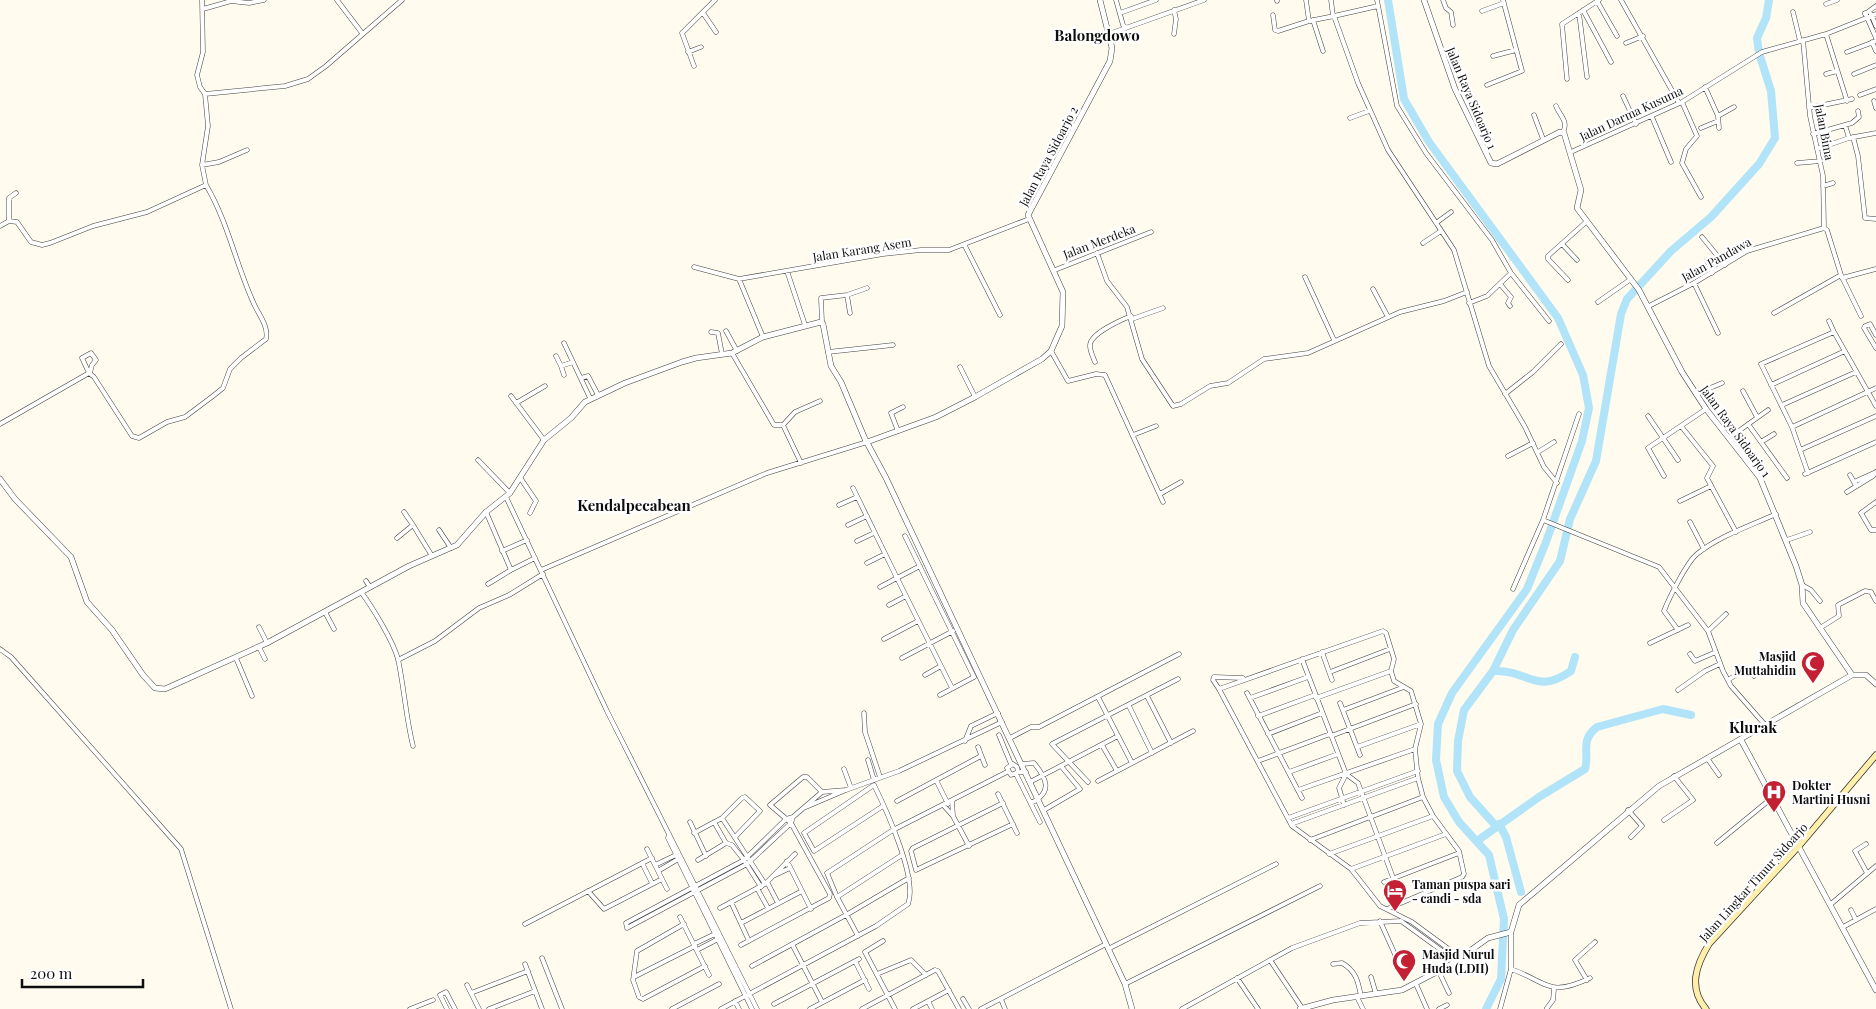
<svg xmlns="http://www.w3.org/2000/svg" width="1876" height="1009" font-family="'Playfair Display',serif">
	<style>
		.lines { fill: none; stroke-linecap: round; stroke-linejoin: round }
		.river { stroke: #b1e3f9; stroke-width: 8 }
		.minor-casing { stroke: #414141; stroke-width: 5 }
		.tertiary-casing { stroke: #414141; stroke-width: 6 }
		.secondary-casing { stroke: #303030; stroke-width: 7 }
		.minor { stroke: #fff; stroke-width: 4 }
		.tertiary { stroke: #fff; stroke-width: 5 }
		.secondary { stroke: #ffefaa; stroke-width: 5.5 }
		.labels { text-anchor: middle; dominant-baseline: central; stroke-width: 5; stroke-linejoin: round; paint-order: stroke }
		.street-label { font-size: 12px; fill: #0e0e0e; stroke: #fff }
		.poi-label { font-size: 12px; font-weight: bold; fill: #0e0e0e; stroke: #fff; text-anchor: start }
		.quarter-label { font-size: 15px; font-weight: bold; fill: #0e0e0e; stroke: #fff }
	</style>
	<rect width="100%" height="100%" fill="#fffbef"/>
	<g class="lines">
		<path class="river" d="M1388,0L1404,99L1429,142L1558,318L1583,375L1589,408L1582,441L1546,542L1527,589L1452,693L1438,724L1436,760L1444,797L1459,822L1489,855L1504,919L1501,979L1486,1009
			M1493,671C1529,669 1535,696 1571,671L1575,657
			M1499,824L1506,837L1521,892
			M1496,826L1470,797L1457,771L1458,741L1464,710L1493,671L1513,630L1560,561L1570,519L1596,461L1621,314L1627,299L1671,251L1711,217L1759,164L1775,138L1771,91L1759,53L1757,38L1766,18L1769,0
			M1477,841L1539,797L1585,769C1590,753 1579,741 1597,727L1663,709L1691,715"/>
		<g class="minor-casing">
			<path id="minor" d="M202,0L203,52L197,75L200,87L205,94
				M337,0L362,33
				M1116,0L1123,25L1126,28
				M1277,0V1
				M1306,0L1309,21L1334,16L1358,83L1388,150L1454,250L1489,366L1525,427L1544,467L1557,483
				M1331,0L1333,16
				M1377,0L1397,106L1426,153L1492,240L1511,273L1549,321
				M1443,0L1446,8L1451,12L1453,25
				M1621,0L1679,103
				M1597,1L1617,36
				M1826,4L1837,0
				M203,9L231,1L249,3L264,0
				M1583,10L1611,62
				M1482,11L1504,3
				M1793,12L1800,41
				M703,13L716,32
				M1120,13L1156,0
				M1579,13L1587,77
				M1865,13L1876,38
				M1865,14L1876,6
				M1871,14L1876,26
				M1273,15L1275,30L1278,31L1309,21
				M1334,16L1378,6
				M1313,20L1323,51
				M1109,34L1204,0
				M1174,34L1176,19L1174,10
				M1826,34L1847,101
				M1803,40L1810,116L1823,176L1824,228L1827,230L1841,275L1861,316
				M1872,42L1876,51
				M1626,43L1643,36
				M688,52L701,47
				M1847,52L1876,41
				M1493,56L1516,50
				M694,66L682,33L715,0
				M1826,74L1837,71
				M1854,74L1876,65
				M1567,79L1562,24L1599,0
				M1487,85L1522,71L1503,0
				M1705,87L1718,116L1719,128
				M1860,95L1876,89
				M1623,96L1636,124
				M1874,101L1876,108
				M1682,102L1697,136L1686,149L1682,163L1701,197
				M1556,106C1559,115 1569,121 1563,132
				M1809,108L1852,99
				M1534,115L1543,139
				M1718,116L1734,107
				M1652,117L1671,162
				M1350,118L1369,111
				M1845,125L1849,138
				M1701,128L1718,121
				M1813,134L1852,123L1859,117L1858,111
				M1853,137L1858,156L1865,218L1876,219
				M1817,149L1849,138L1876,133
				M1571,152L1682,102L1762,52L1826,34L1876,14
				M1797,163L1821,161
				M202,165L219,162L247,150
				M1823,186L1833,183
				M9,221V198L16,193
				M1436,223L1451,212
				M0,226L9,221L17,222L31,242L42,245L50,243L93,226L147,212L206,185L202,165L208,126L205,94L285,86L308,79L326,66L402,0
				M1702,237L1725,265
				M1423,243L1441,231
				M1562,244L1577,260
				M965,246L1000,315
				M1097,253L1107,281L1127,307L1142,359L1173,406L1181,404L1210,386L1228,383L1264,359L1308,353L1400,312L1444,301L1467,292
				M1707,260L1712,273
				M694,267L739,279L883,254L921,250H949L1029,219
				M1055,270L1151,232
				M787,271L805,325
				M1305,277L1334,340
				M1842,278L1876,269
				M739,279L763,337
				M1568,280L1548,259V256L1586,222
				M1694,283L1718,333
				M1500,284L1511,297L1508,303L1510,306
				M1373,289L1388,317
				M847,295L850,313
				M1598,302L1631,279
				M1469,303L1487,296L1511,273
				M1649,306L1694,283L1747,251L1824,228
				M1774,313L1841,275
				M1132,319L1163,308
				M1829,321L1834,332
				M822,322L821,298L847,295L867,288
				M726,331L737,351
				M711,332L718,333L722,354
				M1876,335L1870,324L1865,326L1864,328L1876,348
				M564,343L590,398
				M1051,351L1068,381L1096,374L1105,375L1163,502
				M828,352L893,345
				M732,353L774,425H783L795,412L820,401
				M556,356L561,366L573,362
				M1095,362C1093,357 1090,351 1090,346C1089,334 1121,320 1131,316
				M561,366L564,375
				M960,367L975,397
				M89,373L82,358L91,353L96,360L92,365L90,373
				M581,378L588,376L598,395
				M1771,385L1845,351
				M1743,391L1757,417
				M1505,394L1533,372L1561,344
				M1696,394L1722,383
				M511,396L544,440
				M516,403L545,386
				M1782,405L1856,372
				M1648,416L1678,460
				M0,424L89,373L94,377L132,436L139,438L167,422L185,417L213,396L223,388L230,369L241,358L266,339C269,327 259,315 254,304C236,265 228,222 206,185
				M1748,424L1787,478
				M783,425L801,463
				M1681,426L1713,466L1707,478L1736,532
				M1792,427L1876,388
				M898,431L891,413L903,407
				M1133,435L1156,426
				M1729,438L1768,410
				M1761,442L1774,434
				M1800,450L1876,416
				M1538,452L1554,442
				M1508,456L1533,443
				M478,460L510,493
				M1808,473L1792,427L1761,364L1834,332L1876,406
				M1805,474L1876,442
				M1850,475L1855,484
				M1664,476L1648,448L1706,409
				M521,479L536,501L530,513
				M1854,482L1876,472
				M853,488L897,578L920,566
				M1847,492L1873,476L1876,472
				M1160,494L1181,482
				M506,497L607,711L757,1009
				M1680,501L1711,486
				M1876,502L1861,513L1871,530H1876
				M839,505L857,497
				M404,512L413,525
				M486,512L511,570
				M1543,520L1659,567L1708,631L1723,671L1731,686L1766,726
				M1690,522L1704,549
				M848,525L867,516
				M439,530L451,548
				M905,536L974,677L940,695
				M397,538L413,525L432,556
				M1787,540L1810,532
				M857,541L874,533
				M502,551L527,540
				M867,563L885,554
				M541,570L767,473L867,442
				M366,581L370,587
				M488,584L511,570L535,558
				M1802,585L1811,590L1820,601
				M880,587L897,578L952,688
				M1513,589L1543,520L1579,414
				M361,592C373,608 393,641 398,659C404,687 406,718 413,746
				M889,605L906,596
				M325,612L334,629
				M259,627L267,643
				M1820,628L1839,616L1838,605L1865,591L1871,592L1876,601
				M1678,630L1664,611C1669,598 1687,562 1697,554C1719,536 1750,526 1776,514
				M1708,631L1726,614
				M884,639L918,621
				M1650,643L1688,625
				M259,647L265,659
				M0,649L11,657L181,849L231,1009
				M1322,652L1332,680
				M1690,654L1695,661L1716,652
				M236,658L252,696
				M902,658L953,631
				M1302,659L1346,774L1358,783L1402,902
				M398,660L435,641L479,608L509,595L543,574
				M1330,672L1390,649
				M925,675L941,666
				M1728,680L1747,668L1754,676
				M1219,689L1213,680L1214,677L1243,678
				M1678,690L1705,671L1720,664
				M1247,693L1302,798
				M1147,696L1171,743
				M1098,697L1132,763
				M1250,698L1308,677
				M1316,698L1391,671
				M1340,703L1360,755
				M1129,706L1152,753
				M1343,710L1404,687
				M864,713L865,732L880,777
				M1258,716L1315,695
				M1268,734L1322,713
				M999,735L1011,764
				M1331,736L1416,704
				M1010,738L1031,727H1039L1179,654
				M965,741L971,726L998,713
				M1102,745L1117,771
				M978,747L985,765
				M1357,747L1421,724
				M1707,758L1719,775
				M868,760L874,780
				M1258,761L1330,734
				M1022,764L1034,763C1047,779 1053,792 1031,803
				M844,769L851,788
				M1018,772L1017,767L1013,764L1007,768L1011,775L1018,772H1026
				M1289,772L1338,754
				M1016,774L1040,822
				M936,780L948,804
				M1098,781L1193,731
				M1030,782L1118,736
				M1088,782L1052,744L1178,679
				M1298,790L1415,749
				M998,794L1017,833
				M897,801L981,756
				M1003,803L913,848L911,851L916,870L1013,824
				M1344,805L1339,788L1346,774
				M944,806L953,816L952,801
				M806,807L846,790L899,771L1002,722
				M1044,810L1080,789L1061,766
				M1628,810L1642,826L1631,837
				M953,816L969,846
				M793,817L791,823L747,864L627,928L626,923L744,860L786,819L793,817L822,792L846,790
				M722,818L765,884
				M1288,818L1418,771
				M1664,820L1693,800L1674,776
				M690,822L706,856
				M714,822L726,843L732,845L744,860L761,887
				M1291,824L1418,778
				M694,833L722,818L742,798L745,797L760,811L735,837
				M669,834L668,838L752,1009
				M1310,840L1423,797
				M1717,843L1773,797
				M1866,844L1855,851L1867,873
				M647,849L667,889
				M1329,854L1433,816
				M698,860L726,843
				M787,861L811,909
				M642,863L652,883
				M655,865L678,854
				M1351,869L1446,834
				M658,871L680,858
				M773,876L790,868
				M767,882L778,903
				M1384,882L1459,853
				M757,888L768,908
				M588,891L604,909L662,879
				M837,897L902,855
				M731,902L749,941
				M1831,904L1876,866
				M720,908L765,884L795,854
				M1387,909L1462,877L1464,874L1459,851L1433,816L1423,797L1418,778L1415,749L1421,724L1411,691L1394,681L1391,671L1394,659L1386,633L1383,631L1219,689L1292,826L1351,869L1380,906L1412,922L1461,958
				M1851,910L1856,920
				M680,917L709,975
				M1380,921L1397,959
				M741,923L802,891
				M525,924L652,858
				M684,924L637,951L633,980L639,997L643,999L705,966
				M1843,927L1876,909
				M858,936L837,897L827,873L893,830L1007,772
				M883,941L865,952L895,1009
				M694,944L717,933
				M792,944L822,1002
				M741,945L829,898L830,894L791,823L770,805L803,777H807L822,792
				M1108,949L1276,864
				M697,950L720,938
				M542,958L562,1009
				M1270,960L1302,1008
				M855,961L869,989
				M525,964L542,1009
				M1333,964L1342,963C1356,971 1358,981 1361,996
				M752,966L846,915L909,878
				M1511,969C1548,982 1548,998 1590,978
				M1439,972L1449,993
				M877,974L911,960L926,975
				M634,977L695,946
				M1371,977L1376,994
				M1237,978L1258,1009
				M1587,980L1575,960L1595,942
				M1125,984L1320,886
				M1416,984L1427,1009
				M467,985L479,1009
				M471,993L528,971
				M1357,997L1363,1009
				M963,999L969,1009
				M1001,999L1005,1009
				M735,1001L739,1009
				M928,1001L932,1009
				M774,1004L859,959
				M1547,1008L1553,1000L1554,989
				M410,1009L433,1000
				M447,1009L440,995L446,992L455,1009
				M489,1009L535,991
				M672,1009L719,984
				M721,1009L876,926L908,904C918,879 886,809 874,785L804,833L814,851L883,806
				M810,1009L865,980
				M862,1009L935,970L938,971L959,1009
				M913,1009L949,990
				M981,1009L1106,944
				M1182,1009L1292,948L1360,923L1401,921L1456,961
				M1439,1009L1447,1005
				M1500,1009L1511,969V932"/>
		</g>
		<g class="tertiary-casing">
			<path id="tertiary" d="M1424,0L1455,89L1491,163L1497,164L1560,132L1564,133L1581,190L1577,208L1639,290L1682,372L1706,409L1760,478L1796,566L1802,585L1803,603L1852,675
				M867,442L936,417L975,397L1042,359L1051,351L1062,326L1063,292L1028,215L1110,61L1112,48L1100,0
				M0,479L15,499L71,557L87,602L112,630L143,675L155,688L165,689L267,643L409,566L457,545L486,512L510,493L544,440L571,418L585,402L625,383L682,362L696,358L732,353L763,337L821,322L823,324L831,366L841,382L865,439L886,478L1125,984L1132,1009
				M1741,740L1876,990
				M1300,1009L1333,1000L1402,990L1450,965L1488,938L1511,932L1519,905L1659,786L1852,675H1866L1876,684"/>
		</g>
		<g class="secondary-casing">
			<path id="secondary" d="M1706,1009C1688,988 1696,965 1709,944L1799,846L1876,755"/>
		</g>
		<use href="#minor" class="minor"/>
		<use href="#tertiary" class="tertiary"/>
		<use href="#secondary" class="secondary"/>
	</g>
	<defs>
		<g id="mosque-pin" transform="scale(1.25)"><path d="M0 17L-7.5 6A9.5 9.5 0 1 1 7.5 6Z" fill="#c42034" stroke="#fff"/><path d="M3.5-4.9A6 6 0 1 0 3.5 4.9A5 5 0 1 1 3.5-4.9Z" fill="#fff"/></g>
		<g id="hospital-pin" transform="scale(1.25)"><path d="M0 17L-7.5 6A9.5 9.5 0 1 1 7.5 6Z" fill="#c42034" stroke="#fff"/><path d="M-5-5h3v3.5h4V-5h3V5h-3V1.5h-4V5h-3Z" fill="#fff"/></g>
		<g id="hotel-pin" transform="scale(1.25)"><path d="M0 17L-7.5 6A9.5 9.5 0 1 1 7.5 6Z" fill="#c42034" stroke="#fff"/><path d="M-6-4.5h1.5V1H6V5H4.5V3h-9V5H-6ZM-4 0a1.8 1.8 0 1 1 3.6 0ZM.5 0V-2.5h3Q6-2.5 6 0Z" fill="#fff"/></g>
	</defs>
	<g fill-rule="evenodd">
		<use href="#mosque-pin" x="1813" y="663"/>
		<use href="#hospital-pin" x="1774" y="792"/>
		<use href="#hotel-pin" x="1395" y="891"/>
		<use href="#mosque-pin" x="1404" y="961"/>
	</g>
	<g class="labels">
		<g class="street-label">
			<text transform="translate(1472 98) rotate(67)">Jalan Raya Sidoarjo 1</text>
			<text transform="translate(1631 113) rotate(-25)">Jalan Darma Kusuma</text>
			<text transform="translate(1825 132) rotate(79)">Jalan Bima</text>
			<text transform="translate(1048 156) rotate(-62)">Jalan Raya Sidoarjo 2</text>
			<text transform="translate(1099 241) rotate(-21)">Jalan Merdeka</text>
			<text transform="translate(862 249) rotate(-9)">Jalan Karang Asem</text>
			<text transform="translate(1716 259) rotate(-29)">Jalan Pandawa</text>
			<text transform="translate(1736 431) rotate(54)">Jalan Raya Sidoarjo 1</text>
			<text transform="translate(1753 882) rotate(-48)">Jalan Lingkar Timur Sidoarjo</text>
		</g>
		<g class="poi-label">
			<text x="1796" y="656" text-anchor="end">Masjid<tspan x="1796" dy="14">Muttahidin</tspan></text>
			<text x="1792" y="785">Dokter<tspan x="1792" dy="14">Martini Husni</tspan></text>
			<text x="1412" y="884">Taman puspa sari<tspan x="1412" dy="14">- candi - sda</tspan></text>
			<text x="1422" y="954">Masjid Nurul<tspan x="1422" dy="14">Huda (LDII)</tspan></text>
		</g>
		<g class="quarter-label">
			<text x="1097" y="35">Balongdowo</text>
			<text x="634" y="505">Kendalpecabean</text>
			<text x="1753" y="727">Klurak</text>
		</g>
	</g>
	<path d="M22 979v8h121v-8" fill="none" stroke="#0e0e0e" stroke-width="2.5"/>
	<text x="30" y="979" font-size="15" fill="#0e0e0e" stroke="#ffffff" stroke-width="4" paint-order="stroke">200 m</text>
</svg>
